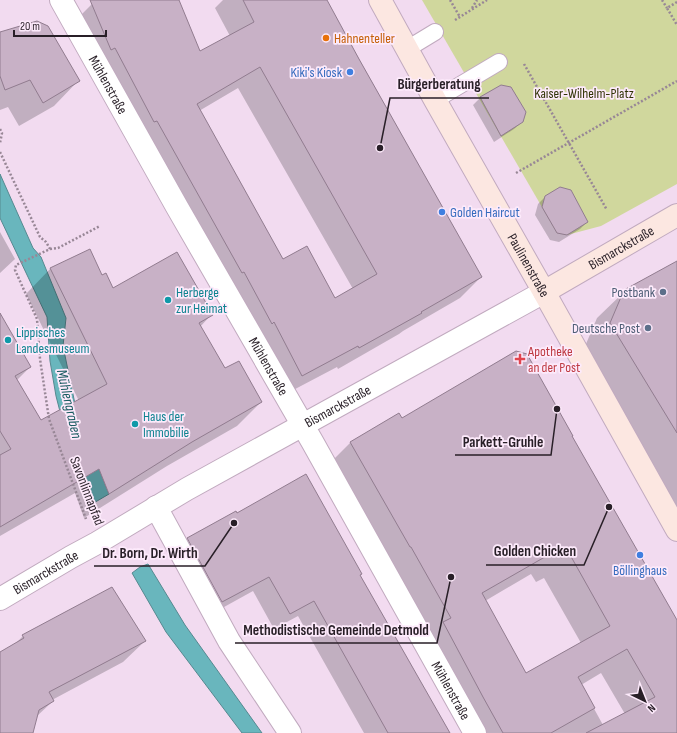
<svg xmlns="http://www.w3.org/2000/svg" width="677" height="733" font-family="'Sofia Sans Condensed',sans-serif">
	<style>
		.green { fill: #d0d79d }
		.water { fill: #69b6bd; stroke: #568990 }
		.shadow { fill: #0003; fill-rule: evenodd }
		.building { fill: #c8b1c6; stroke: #917c8f; fill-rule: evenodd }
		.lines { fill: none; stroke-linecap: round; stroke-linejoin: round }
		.lane-casing { stroke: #c1aabf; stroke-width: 18 }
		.street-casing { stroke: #c1aabf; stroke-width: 24 }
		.secondary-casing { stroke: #c1aabf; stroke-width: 24 }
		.path { stroke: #988796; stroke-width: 2.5; stroke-dasharray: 2 2; stroke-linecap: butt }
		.lane { stroke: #fff; stroke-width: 16 }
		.street { stroke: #fff; stroke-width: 22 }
		.secondary { stroke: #fce7e1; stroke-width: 22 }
		.food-dot { fill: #e8710a; stroke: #fdeafb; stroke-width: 1.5 }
		.shop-dot { fill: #3f7fe0; stroke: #fdeafb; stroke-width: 1.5 }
		.service-dot { fill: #5c6f8a; stroke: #fdeafb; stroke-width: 1.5 }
		.culture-dot { fill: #0f9aa8; stroke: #fdeafb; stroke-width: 1.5 }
		.health-dot { fill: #e0444e; stroke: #fdeafb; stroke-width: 1.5 }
		.labels { text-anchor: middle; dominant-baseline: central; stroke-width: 3.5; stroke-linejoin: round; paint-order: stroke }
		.food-label { font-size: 14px; fill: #c56008; stroke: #fdeafb; text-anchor: start }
		.shop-label { font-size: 14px; fill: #366cbe; stroke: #fdeafb; text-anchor: end }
		.street-label { font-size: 14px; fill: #281f27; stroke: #fdeafb }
		.park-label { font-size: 14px; fill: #303305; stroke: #fdeafb }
		.culture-label { font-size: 14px; fill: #0d838f; stroke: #fdeafb; text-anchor: start }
		.service-label { font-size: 14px; fill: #4e5e75; stroke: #fdeafb; text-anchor: end }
		.health-label { font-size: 14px; fill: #be3a42; stroke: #fdeafb; text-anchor: start }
		.water-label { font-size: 15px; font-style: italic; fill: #1a5c61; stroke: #fdeafb }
		.leader { fill: none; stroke: #281f27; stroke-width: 1.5 }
		.callout-dot { fill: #281f27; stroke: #fdeafb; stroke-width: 1.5 }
		.callout-label { font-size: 15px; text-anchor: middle; font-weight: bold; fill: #281f27; stroke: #fdeafb; stroke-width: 3.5; stroke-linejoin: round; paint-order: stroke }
	</style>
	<rect width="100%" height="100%" fill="#f2dbf0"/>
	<path class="green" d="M422,0H677V184L601,226L567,235L557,233Z"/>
	<path class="water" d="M0,174L33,248L41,257L66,318L63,346L75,404L83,427L109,494L92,504L65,431L56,396L50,361L47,317L0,218Z
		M148,564L185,625L262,733H242L166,632L132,573L140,567Z"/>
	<path class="shadow" d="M104,0H178L200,52L230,36L215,8L223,0H326L481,277L460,298L403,331L399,334L338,369L337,367L280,397L71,25L92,4ZM238,88L353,289L334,299L283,260L199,111Z
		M0,35L78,81L54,106L19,126L8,107L0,110Z
		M501,86L522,122L514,129L494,142L473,105L480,98Z
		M546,196L587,222L580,229L559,242L550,240L535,215L538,204Z
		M0,232L15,259L0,273Z
		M89,251L102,276L113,289L211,315L200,327L225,370L261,402L237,426L167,466L84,518L75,493L0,536V315L30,367L17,380L41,422L79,401L26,294L50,269Z
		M677,262V526L653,480L659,474L583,351L597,318L625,291Z
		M399,415L402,419L571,437L677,622V733H464L325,468L350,443ZM531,574L536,582L544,578L581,643L525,674L485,601ZM601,673L625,714L603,725L581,685Z
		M188,539L359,575L449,733H364L298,616L274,629L253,591L206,617L172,554Z
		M23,636L145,641L123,662L52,700L53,701L36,717L32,733H0V653L14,645Z"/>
	<path class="building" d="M90,0H179L200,51L254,22L243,0H327L359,59L482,277L421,312L422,313L359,348L358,346L302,376L274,322L272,324L244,272L242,273L157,121L154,122L115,48L111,50ZM260,67L377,274L335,298L307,246L283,259L197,104Z
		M37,21L48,26L80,81L43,103L30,80L5,90L0,76V32Z
		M501,85L511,87L526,112L523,122L501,136L480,97Z
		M560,187L571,190L588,222L567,235L557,233L542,207L545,196Z
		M90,249L102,275L106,273L113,288L177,252L213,315L199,323L225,368L239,361L262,402L192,442L109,494L99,469L0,527V455L11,449L0,431V313L31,367L15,376L41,420L107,384L50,268Z
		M677,261V433L610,323L624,290Z
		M516,351L527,354L573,436H572L677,620V733H586L655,697L627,649L578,677L595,708L551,733H503L483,697L443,622L451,618L411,547H410L350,442L399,413L402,418ZM557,550L561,558L569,553L610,626L526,673L482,593Z
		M306,474L362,574L360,575L450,733H388L314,601L290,614L269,577L222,602L187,538L236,511L237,513Z
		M112,587L146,641L49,692L54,701L39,710L33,733H0V652L24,638L22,635Z"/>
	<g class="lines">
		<g class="lane-casing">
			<path id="lane" d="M407,49L435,32
				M435,100L499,62"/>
		</g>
		<g class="street-casing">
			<g id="street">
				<path id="s1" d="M61,0L177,207L313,443L475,733"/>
				<path d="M156,507L229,641L290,733"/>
				<path id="s2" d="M0,599L71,557L97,543L187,489L544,292"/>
			</g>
		</g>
		<g class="secondary-casing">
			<g id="secondary">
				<path id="s3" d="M380,0L435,100L544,292L677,530"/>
				<path id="s4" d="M544,292L677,215"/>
			</g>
		</g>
		<path class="path" d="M450,0L460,17
			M662,0L667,8
			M677,2L667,8L677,25
			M472,8L477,0
			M455,20L487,0
			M524,64L607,210
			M0,129L2,133L0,143
			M0,152L40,237L46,242L50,249L16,265L15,270L37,319L40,359L49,419L86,519
			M516,173L677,81
			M50,249L58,248L100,226"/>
		<use href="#lane" class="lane"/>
		<use href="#street" class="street"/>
		<use href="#secondary" class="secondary"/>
	</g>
	<circle class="food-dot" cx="326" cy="38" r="4"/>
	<g class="shop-dot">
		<circle cx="350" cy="72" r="4"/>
		<circle cx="442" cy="212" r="4"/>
		<circle cx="640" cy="555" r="4"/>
	</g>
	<g class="service-dot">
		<circle cx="663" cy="292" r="4"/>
		<circle cx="648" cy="328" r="4"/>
	</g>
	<g class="culture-dot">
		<circle cx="168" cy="300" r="4"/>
		<circle cx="8" cy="340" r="4"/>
		<circle cx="135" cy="424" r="4"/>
	</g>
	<path class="health-dot" d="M518 353h4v4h4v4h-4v4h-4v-4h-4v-4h4z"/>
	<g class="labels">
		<g class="food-label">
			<text x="334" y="38">Hahnenteller</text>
		</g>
		<g class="shop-label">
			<text x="342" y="72">Kiki's Kiosk</text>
			<text x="450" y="212" text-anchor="start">Golden Haircut</text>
			<text x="640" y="570" text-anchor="middle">Böllinghaus</text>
		</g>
		<g class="street-label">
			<text stroke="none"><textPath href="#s1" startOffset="97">Mühlenstraße</textPath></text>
			<text stroke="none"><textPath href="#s4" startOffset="89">Bismarckstraße</textPath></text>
			<text stroke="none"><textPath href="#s3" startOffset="304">Paulinenstraße</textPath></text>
			<text stroke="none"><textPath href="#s1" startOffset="421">Mühlenstraße</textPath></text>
			<text stroke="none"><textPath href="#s2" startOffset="389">Bismarckstraße</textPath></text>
			<text transform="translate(87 491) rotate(69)">Savonlinnapfad</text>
			<text stroke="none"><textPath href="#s2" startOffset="53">Bismarckstraße</textPath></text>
			<text stroke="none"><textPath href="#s1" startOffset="793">Mühlenstraße</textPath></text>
		</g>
		<g class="park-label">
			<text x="584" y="93">Kaiser-Wilhelm-Platz</text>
		</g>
		<g class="culture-label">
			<text x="176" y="292">Herberge<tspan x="176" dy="16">zur Heimat</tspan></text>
			<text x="16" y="332">Lippisches<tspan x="16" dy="16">Landesmuseum</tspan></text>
			<text x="143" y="416">Haus der<tspan x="143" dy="16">Immobilie</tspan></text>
		</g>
		<g class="service-label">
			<text x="655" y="292">Postbank</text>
			<text x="640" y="328">Deutsche Post</text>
		</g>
		<g class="health-label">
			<text x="528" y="351">Apotheke<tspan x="528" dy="16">an der Post</tspan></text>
		</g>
		<g class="water-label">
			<text transform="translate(69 404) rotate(77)">Mühlengraben</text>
		</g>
	</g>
	<path class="leader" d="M380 148L390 98H489M557 409L551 455H455M609 507L584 565H486M234 523L205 566H94M451 577L437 643H235"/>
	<g class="callout-dot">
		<circle cx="380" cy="148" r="4"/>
		<circle cx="557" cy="409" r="4"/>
		<circle cx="609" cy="507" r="4"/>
		<circle cx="234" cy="523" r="4"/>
		<circle cx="451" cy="577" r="4"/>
	</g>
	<g class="callout-label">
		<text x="439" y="89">Bürgerberatung</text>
		<text x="503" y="447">Parkett-Gruhle</text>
		<text x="535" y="556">Golden Chicken</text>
		<text x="150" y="558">Dr. Born, Dr. Wirth</text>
		<text x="336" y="635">Methodistische Gemeinde Detmold</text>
	</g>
	<g transform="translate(645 701) rotate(137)" stroke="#fdeafb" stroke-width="3" paint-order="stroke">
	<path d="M0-3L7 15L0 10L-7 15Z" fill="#281f27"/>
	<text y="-6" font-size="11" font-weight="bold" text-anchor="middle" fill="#281f27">N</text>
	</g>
	<path d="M14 30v6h92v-6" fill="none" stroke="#281f27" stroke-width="2"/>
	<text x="20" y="30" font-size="12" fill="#281f27" stroke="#fdeafb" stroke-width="3" paint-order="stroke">20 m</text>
</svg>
